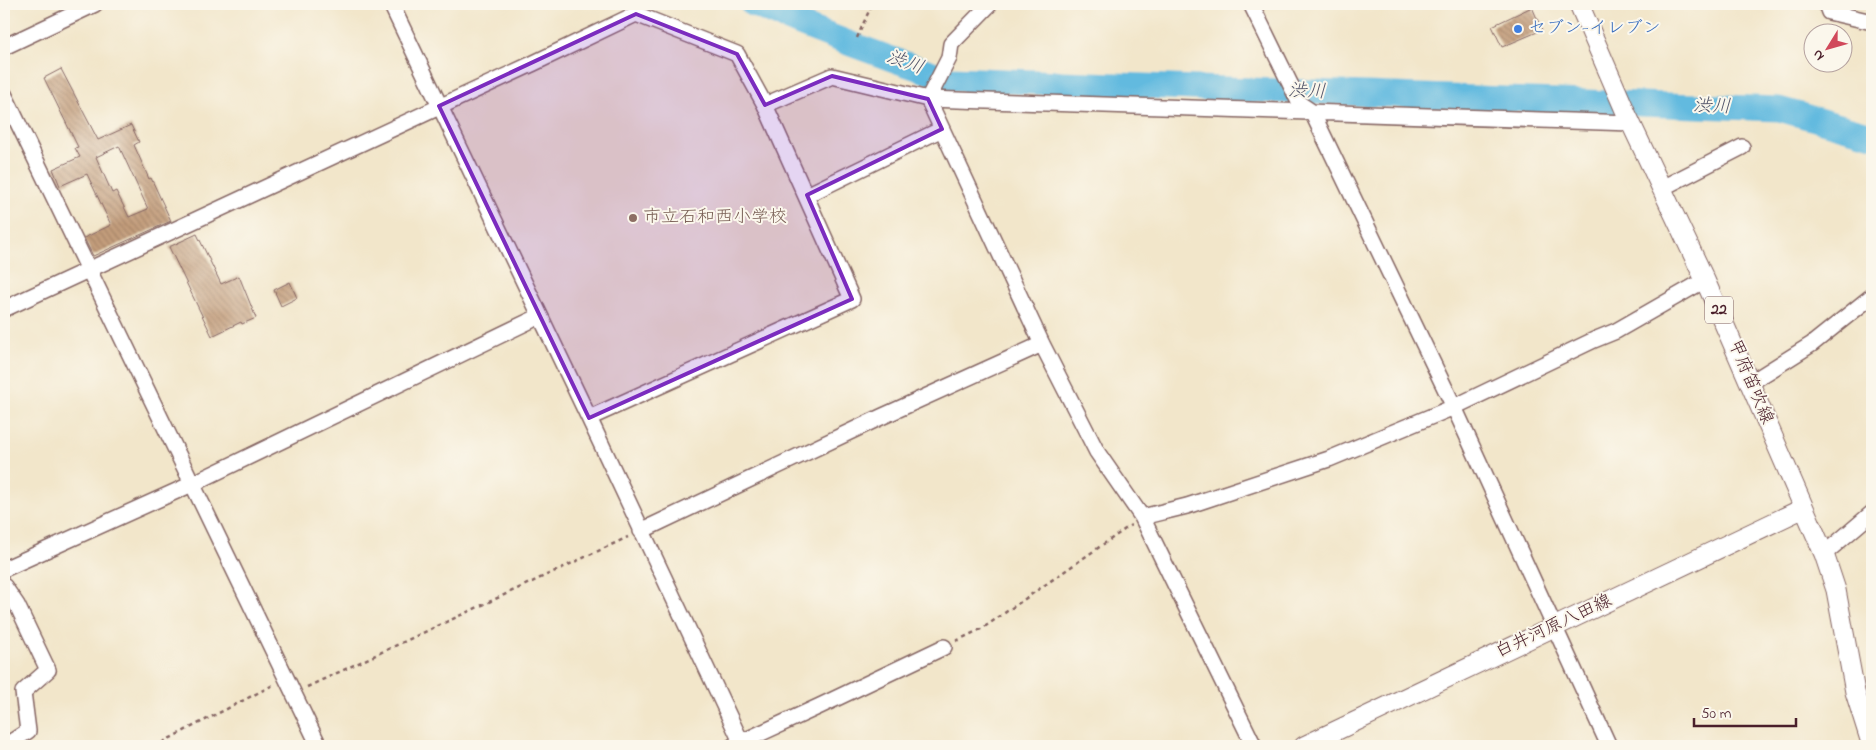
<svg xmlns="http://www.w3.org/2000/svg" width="1876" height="750" font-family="'Indie Flower','Klee One',sans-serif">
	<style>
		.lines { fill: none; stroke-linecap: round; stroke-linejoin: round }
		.river { stroke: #62badf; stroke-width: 25 }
		.building { fill: url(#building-back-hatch); fill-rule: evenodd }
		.minor-casing { stroke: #856563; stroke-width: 18 }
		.major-casing { stroke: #856563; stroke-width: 21 }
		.path { stroke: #856563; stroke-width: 2.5; stroke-dasharray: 4 4; stroke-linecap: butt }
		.minor { stroke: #fff; stroke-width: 15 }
		.major { stroke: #fff; stroke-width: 19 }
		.marked { fill: #7b2cbf; fill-opacity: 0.2; stroke: #7b2cbf; stroke-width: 4; stroke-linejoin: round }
		.shop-dot { fill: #3f7fe0; stroke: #fbf7ec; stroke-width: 2 }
		.education-dot { fill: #8d6e63; stroke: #fbf7ec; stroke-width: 2 }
		.labels { text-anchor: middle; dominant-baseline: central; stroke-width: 4; stroke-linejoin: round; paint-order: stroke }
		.shield { fill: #fbf7ec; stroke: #7f6065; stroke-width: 1 }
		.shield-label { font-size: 16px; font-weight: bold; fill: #4a1f2b }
		.shop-label { font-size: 18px; fill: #366cbe; stroke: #fbf7ec; text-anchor: start }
		.education-label { font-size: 18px; fill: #785e54; stroke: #fbf7ec; text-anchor: start }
		.street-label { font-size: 18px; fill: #4a1f2b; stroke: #fbf7ec }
		.water-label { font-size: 19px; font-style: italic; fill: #52556a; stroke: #fbf7ec }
	</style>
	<defs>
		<pattern id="building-back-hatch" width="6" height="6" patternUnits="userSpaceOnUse" patternTransform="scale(1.25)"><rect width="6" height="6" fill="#c39d7b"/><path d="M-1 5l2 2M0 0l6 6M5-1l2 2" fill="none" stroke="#a07f65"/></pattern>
	</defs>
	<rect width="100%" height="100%" fill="#fbf7ec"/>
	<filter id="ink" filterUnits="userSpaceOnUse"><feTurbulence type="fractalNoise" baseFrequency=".02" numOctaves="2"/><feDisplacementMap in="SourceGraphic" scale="10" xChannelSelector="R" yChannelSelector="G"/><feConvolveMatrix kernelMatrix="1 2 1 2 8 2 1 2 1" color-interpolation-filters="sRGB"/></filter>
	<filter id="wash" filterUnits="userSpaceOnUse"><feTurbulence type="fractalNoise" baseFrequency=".0096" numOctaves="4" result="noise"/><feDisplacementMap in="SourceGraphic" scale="20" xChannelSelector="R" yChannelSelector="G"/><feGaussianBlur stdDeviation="1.12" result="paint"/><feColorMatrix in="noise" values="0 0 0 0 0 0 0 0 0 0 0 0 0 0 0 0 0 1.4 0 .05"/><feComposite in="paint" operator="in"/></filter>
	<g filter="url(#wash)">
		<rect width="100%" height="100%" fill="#f2e6ca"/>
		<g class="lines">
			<path class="river" d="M752,4C817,32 883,57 950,79L1779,109L1872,135"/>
		</g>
		<g id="blocks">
			<path class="building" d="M1532,7L1542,30L1502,47L1492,26Z
				M61,69L98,140L131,125L139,142L134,145L149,179L151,178L171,221L93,256L84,238L111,225L87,174L60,186L53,169L80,157L75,148L78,147L44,78ZM119,146L148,209L129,217L116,191L112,193L96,157Z
				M197,234L221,284L239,276L256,318L242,324L241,322L212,336L169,247Z
				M290,282L297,298L281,306L274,290Z"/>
		</g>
	</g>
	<g filter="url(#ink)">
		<use href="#blocks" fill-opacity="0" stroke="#856563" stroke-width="1"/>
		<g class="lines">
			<g class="minor-casing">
				<path id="minor" d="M391,4L589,418L743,746
					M1251,4L1300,104L1312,112L1454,407L1609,746
					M1826,4L1829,12L1872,22
					M4,47L95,4
					M4,94L319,746
					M928,99L1042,344L1097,452L1142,517L1254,746
					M928,99L949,58L951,44L990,4
					M765,105L832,76L928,99L1631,123
					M1662,188L1742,147
					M807,195L942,129
					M4,309L534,63L636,14L737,54L765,105L852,299L589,418
					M1750,383L1812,344L1872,296
					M1142,517L1187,506L1329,459L1454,407L1594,340L1616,331L1705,280
					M641,531L881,417L1042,344
					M1824,554L1872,513
					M4,569L192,484L540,316
					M4,586L17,605L48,670L23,692L28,731L5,746
					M733,746L820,706L944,647"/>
			</g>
			<g class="major-casing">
				<path id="major" d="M1579,4L1627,115L1705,280L1824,554L1836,590L1855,692L1872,746
					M1304,746L1804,508"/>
			</g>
			<path class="path" d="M857,38L872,4
				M956,641L983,628L1131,525
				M307,687L628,537
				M155,746L275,684"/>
			<use href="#minor" class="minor"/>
			<use href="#major" class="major"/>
		</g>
	</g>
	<path class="marked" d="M636,14L737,54L765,105L832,76L928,99L942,129L807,195L852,299L589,418L439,106Z"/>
	<circle class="shop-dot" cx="1518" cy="29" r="5"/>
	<circle class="education-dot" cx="633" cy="218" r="5"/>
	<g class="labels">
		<rect class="shield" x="1705" y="296.5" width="28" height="27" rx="4"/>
		<g class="shield-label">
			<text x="1719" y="310">22</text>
		</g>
		<g class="shop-label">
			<text x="1528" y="29">セブン-イレブン</text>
		</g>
		<g class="education-label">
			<text x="643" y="218">市立石和西小学校</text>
		</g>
		<g class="street-label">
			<text transform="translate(1750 382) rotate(67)">甲府笛吹線</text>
			<text transform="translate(1554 627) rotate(-25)">白井河原八田線</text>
		</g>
		<g class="water-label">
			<text transform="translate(905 63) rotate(20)">渋川</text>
			<text transform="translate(1307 92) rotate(2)">渋川</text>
			<text transform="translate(1712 107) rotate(2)">渋川</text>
		</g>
	</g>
	<rect width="1876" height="750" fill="none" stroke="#fbf7ec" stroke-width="20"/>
	<g transform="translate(1828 48) rotate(233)"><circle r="24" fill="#fbf7ec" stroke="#b4a19f"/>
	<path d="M0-4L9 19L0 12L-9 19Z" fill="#d1495b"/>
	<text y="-8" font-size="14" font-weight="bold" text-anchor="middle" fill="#4a1f2b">N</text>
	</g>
	<path d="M1694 718v8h102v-8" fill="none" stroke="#4a1f2b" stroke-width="2.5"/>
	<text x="1701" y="718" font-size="15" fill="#4a1f2b" stroke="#fbf7ec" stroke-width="4" paint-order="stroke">50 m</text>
</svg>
